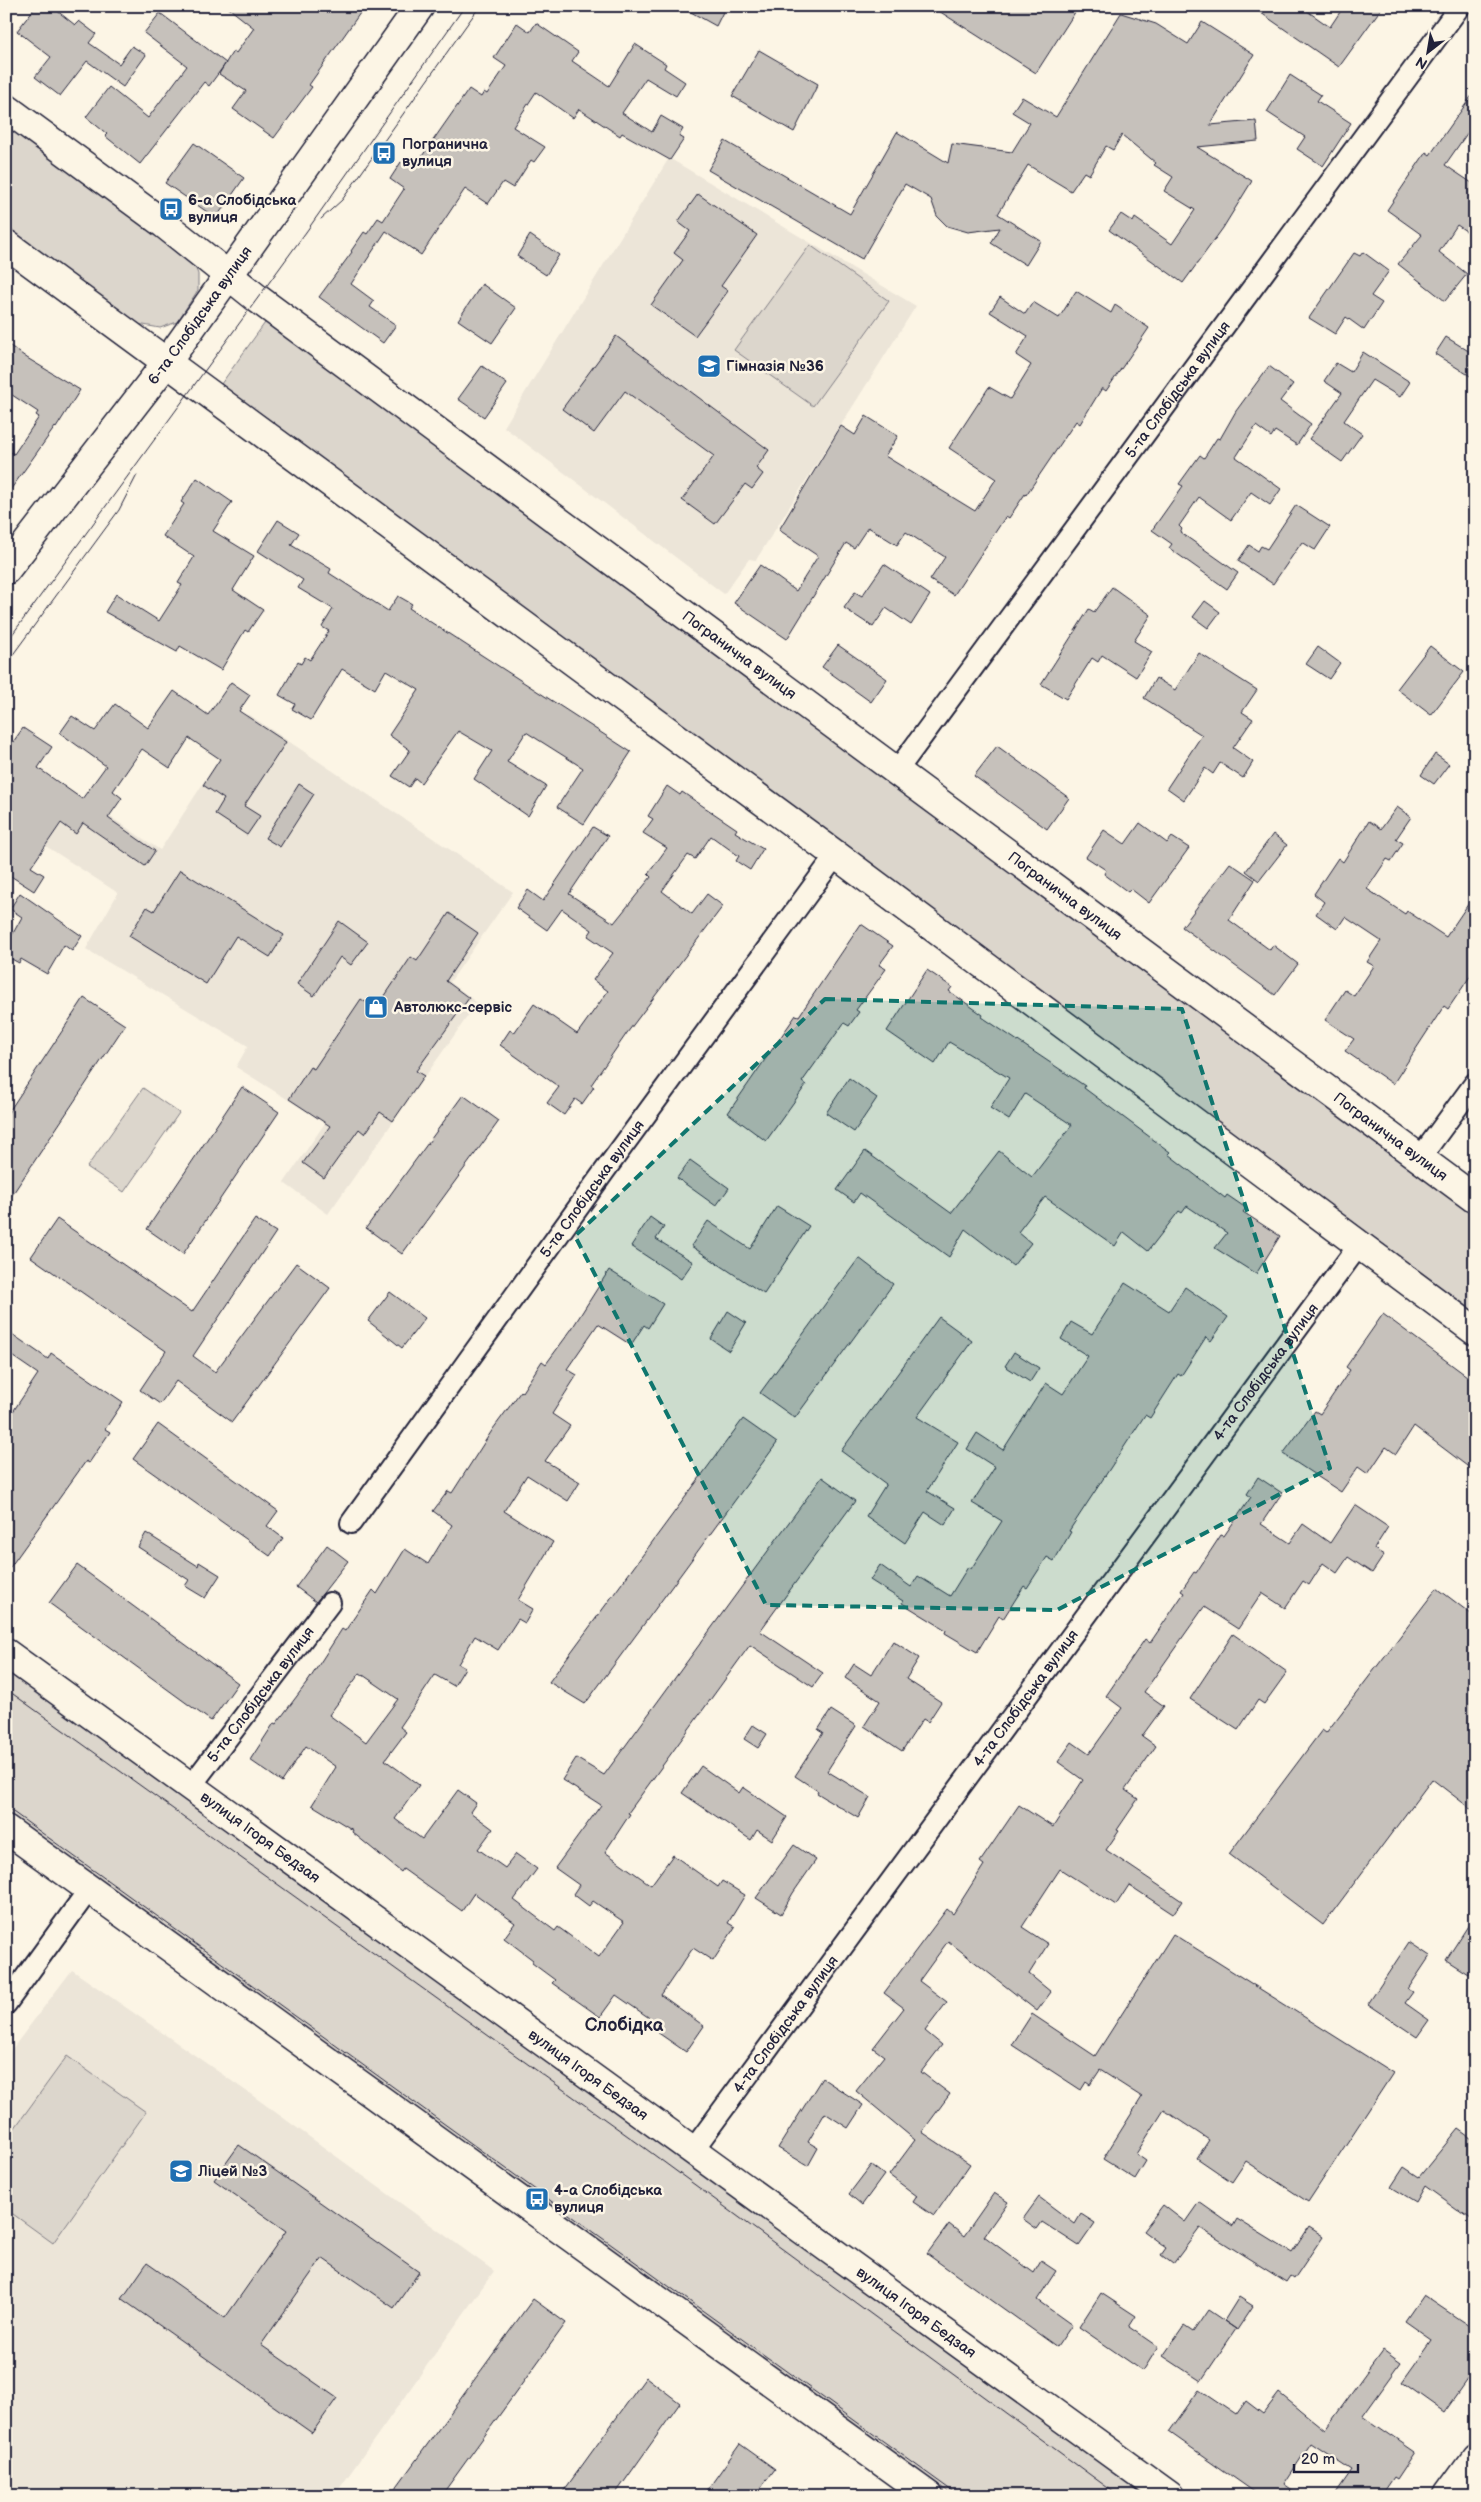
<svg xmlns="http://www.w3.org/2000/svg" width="1481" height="2502" font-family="'Balsamiq Sans',sans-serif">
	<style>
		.built { fill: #ece5d8 }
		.green { fill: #dcd6cc; stroke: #7f7c84 }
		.building { fill: #c6c1bb; stroke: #22223b; fill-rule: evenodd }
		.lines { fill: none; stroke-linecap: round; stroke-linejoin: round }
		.street-casing { stroke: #22223b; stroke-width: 24 }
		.secondary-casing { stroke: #22223b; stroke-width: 31 }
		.street { stroke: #fcf5e5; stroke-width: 20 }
		.secondary { stroke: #fcf5e5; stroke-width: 28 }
		.tram { stroke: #22223b; stroke-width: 1 }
		.marked { fill: #0f766e; fill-opacity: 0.2; stroke: #0f766e; stroke-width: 4; stroke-dasharray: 10 6; stroke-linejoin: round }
		.labels { text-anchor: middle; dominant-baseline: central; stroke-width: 5; stroke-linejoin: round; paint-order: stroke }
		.poi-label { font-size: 15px; font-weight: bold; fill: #22223b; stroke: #fcf5e5; text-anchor: start }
		.street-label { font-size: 15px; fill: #22223b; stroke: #fcf5e5 }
		.quarter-label { font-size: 18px; font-weight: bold; fill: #22223b; stroke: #fcf5e5 }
	</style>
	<rect width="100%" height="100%" fill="#fcf5e5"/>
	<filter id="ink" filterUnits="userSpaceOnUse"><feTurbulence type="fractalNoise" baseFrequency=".02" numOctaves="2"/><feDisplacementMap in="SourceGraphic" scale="10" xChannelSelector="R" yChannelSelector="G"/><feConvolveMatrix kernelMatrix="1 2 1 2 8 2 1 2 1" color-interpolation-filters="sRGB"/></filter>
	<g filter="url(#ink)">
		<path class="built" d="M669,158L916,306L756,560L749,559L724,594L504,427Z
			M248,714L513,892L450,982L477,1003L328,1214L284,1183L325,1123L236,1067L248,1046L86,949L118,893L6,820L9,749L160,850Z
			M72,1970L249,2093L494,2271L334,2496H6V2057Z"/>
		<path class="green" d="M6,124L192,260L198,274V290L177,322L160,328L138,324L6,227Z
			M810,245L889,301L813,406L734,350Z
			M267,320L1475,1216V1312L221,384Z
			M143,1088L179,1113L124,1192L87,1167Z
			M6,1666L1149,2496H954L6,1815Z
			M67,2056L146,2112L53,2243L6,2209V2140Z"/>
		<path class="building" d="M36,6H51L75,25L79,21L96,34L89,43L119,64L132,46L146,55L123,87L87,61L60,96L35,77L51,57L17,31Z
			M226,6H365L309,85L312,87L274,138L233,109L246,91L219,74L233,51L236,53L254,28Z
			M680,6H726L716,26Z
			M931,6H1079L1036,73Z
			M1251,6H1300L1330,27L1344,6H1383L1339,67Z
			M160,13L226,63L209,86L204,82L140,164L105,136L107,134L86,117L109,87L148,118L187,66L144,33Z
			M1121,13L1156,24L1188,44L1202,22L1254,55L1210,125L1256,121L1258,141L1197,147L1252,181L1223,228L1183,283L1109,230L1121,214L1133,222L1135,218L1172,244L1195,210L1164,191L1173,177L1154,165L1156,163L1122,135L1113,150L1106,146L1089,175L1084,172L1071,191L1028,165L998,214L1041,241L1026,265L991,243L1000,228L968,232L947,226L937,216L931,199L905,184L862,259L708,170L725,141L850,214L897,132L948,163L952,144L1012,152L1030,123L1012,112L1022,97L1056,117Z
			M517,23L530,32L536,23L578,52L572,61L609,86L635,44L666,64L664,68L685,82L676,96L646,78L622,113L652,132L661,116L683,129L679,136L684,139L670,160L622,133L620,136L579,109L573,118L536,92L513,127L545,147L534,162L531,160L513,188L503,182L488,204L465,189L421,255L386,231L351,284L374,301L370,307L396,325L383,343L319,297L352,252L351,251L364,232L367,234L378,218L383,221L404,189L390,179L401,162L413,169L469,89L481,97L484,92L487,94L506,66L494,58Z
			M759,50L818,84L794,132L732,96Z
			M1290,75L1321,95L1317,101L1351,123L1323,166L1297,149L1305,137L1267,112Z
			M1475,91V122L1445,165L1475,185V237L1457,225L1439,252L1467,274L1445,301L1398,264L1422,235L1387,210L1426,152L1430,155Z
			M194,143L244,178L216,218L165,183Z
			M698,194L757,235L721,286L728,291L695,336L651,305L683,260L674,253L690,231L678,222Z
			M530,235L559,255L546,275L517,256Z
			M1363,252L1389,271L1371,296L1382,303L1364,330L1346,317L1335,334L1309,318L1354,253L1360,256Z
			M482,284L516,308L492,343L458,320Z
			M1076,291L1111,313L1115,305L1149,328L1106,391L1102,388L1080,424L1076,421L1026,495L1025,494L1009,518L1006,516L954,595L930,580L945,557L906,532L897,545L868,527L854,548L846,543L787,639L734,603L760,565L796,591L818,556L779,530L841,426L855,435L866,416L898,436L885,456L975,511L996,479L949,448L989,387L1010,399L1031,365L1016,355L1028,336L990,312L1000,297L1025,314L1033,302L1059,318Z
			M616,336L769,450L756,468L763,474L752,489L745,484L715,524L682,500L714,456L625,391L594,433L562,409Z
			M1446,337L1475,355V379L1435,354Z
			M6,343L27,358L80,390L56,428L55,427L6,496V449L14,454L39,417L36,415L38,412L6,391Z
			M1363,352L1410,382L1400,397L1372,380L1344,421L1362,434L1342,462L1309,439L1342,393L1324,381L1336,363L1351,372Z
			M482,366L507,384L484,417L458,399Z
			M1269,366L1293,384L1280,401L1311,424L1297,445L1275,431L1271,437L1256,426L1236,457L1281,489L1270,505L1251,492L1231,520L1199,497L1179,526L1182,529L1180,532L1238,573L1227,589L1169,548L1172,544L1152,530L1183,486L1179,484L1200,455L1204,458L1217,438L1220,439L1236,411Z
			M197,478L232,502L213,531L254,556L233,590L263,610L248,632L245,630L221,670L180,646L177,652L105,612L116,594L159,621L182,585L178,583L194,557L163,536L184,504L181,502Z
			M1296,505L1330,527L1315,550L1302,542L1273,584L1238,561L1249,545L1258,551L1261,546L1267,549Z
			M278,520L299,533L291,545L331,569L329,573L388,611L398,596L412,604L409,608L631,752L584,824L557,807L583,768L526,732L507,762L546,786L528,816L474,779L492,751L458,731L421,783L415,778L409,787L392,776L410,750L389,735L419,690L386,670L375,689L342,669L311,720L292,709L295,704L279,695L298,662L301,664L305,657L310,660L329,631L322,627L333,609L298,588L303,580L258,551Z
			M884,564L930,595L911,625L886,608L873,627L844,608L855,592L862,596Z
			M1112,587L1151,615L1134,641L1152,652L1136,677L1102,655L1098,662L1092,658L1066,699L1041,684L1089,609L1094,612Z
			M1205,601L1220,612L1208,628L1193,617Z
			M838,645L887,679L871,702L822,667Z
			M1430,646L1464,672L1431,715L1397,689Z
			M1318,647L1340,663L1329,679L1306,664Z
			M1199,653L1257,690L1242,712L1253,719L1233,748L1253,762L1243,778L1220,763L1213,774L1205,768L1184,800L1167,788L1202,735L1144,698L1156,678L1175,690Z
			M231,682L250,695L239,711L286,742L244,806L260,816L247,835L215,814L224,799L203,785L220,759L189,738L170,768L142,749L113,791L122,798L108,818L155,851L145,866L83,823L76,834L61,823L31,867L44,875L34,891L6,873V752L23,728L52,747L38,768L82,799L106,766L60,733L72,716L95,731L115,704L148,728L174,691L208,715Z
			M997,746L1069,798L1047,829L974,776Z
			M1435,754L1449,764L1434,784L1421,775Z
			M299,784L314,794L280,847L265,838Z
			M667,786L680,795L682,792L737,829L735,832L763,849L750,870L736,861L739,856L711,836L695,859L688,855L662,891L692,914L707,894L723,906L627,1033L591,1085L594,1087L582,1104L575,1099L564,1115L547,1103L559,1087L500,1045L510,1030L514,1033L534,1004L577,1034L608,991L593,980L613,953L588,936L592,930L562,909L547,930L516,908L528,890L543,901L593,827L608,836L569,894L614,923L651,877L648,874L667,848L643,833L653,819L648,816Z
			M1397,807L1411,817L1396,839L1403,843L1391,861L1387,859L1367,889L1405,914L1407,911L1446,937L1475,894V969L1448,1009L1444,1006L1393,1084L1345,1051L1354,1039L1325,1020L1345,990L1354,996L1374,966L1367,962L1381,941L1345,917L1337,929L1316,914L1324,902L1314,894L1338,858L1343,862L1369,821L1381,829Z
			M1140,823L1167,843L1172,837L1189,848L1149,903L1131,889L1128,892L1104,874L1106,870L1086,857L1104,830L1125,844Z
			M1273,834L1287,845L1259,881L1246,871Z
			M1230,863L1255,880L1229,920L1270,950L1273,945L1298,964L1275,995L1182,927Z
			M180,870L284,935L270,957L236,936L206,984L129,936L147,907L154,911Z
			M20,893L82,936L72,951L64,945L47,974L21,959L19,963L6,956V946L22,917L10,909Z
			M449,913L478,933L446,981L469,998L416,1071L424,1076L393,1121L380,1112L365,1134L359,1129L324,1178L303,1163L330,1126L289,1099L310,1067L314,1069L361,999L376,1009L411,957L417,961Z
			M339,921L368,942L351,965L340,957L314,996L297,984Z
			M861,924L893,946L879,965L886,969L856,1010L859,1012L849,1026L844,1023L802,1082L806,1085L766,1141L728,1113L796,1015L799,1016Z
			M927,970L952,987L949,991L983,1015L982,1017L1085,1086L1084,1088L1170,1152L1168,1154L1225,1198L1227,1195L1246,1208L1243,1212L1280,1236L1256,1274L1215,1248L1227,1233L1187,1206L1182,1213L1179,1211L1148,1251L1124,1232L1115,1246L1045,1197L1018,1232L1031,1243L1013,1266L965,1229L949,1257L860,1193L854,1202L837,1190L865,1151L951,1213L999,1151L1032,1177L1072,1125L1025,1094L1009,1120L990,1108L1009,1078L949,1042L935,1064L887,1031Z
			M84,998L125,1025L6,1204V1116Z
			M849,1078L877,1098L854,1132L826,1113Z
			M242,1087L279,1112L183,1254L147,1229Z
			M463,1095L499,1121L402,1254L366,1228Z
			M690,1160L729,1188L716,1206L677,1178Z
			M777,1206L809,1226L764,1294L691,1246L708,1221L750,1249Z
			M650,1217L664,1227L656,1239L693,1262L681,1279L631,1246Z
			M57,1219L192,1312L255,1219L276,1232L193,1356L215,1372L296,1263L330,1288L232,1422L176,1381L160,1404L140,1390L166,1351L31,1257Z
			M859,1258L893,1284L795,1418L760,1393Z
			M609,1270L663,1304L648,1328L644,1325L631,1345L598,1324L567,1369L577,1375L552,1414L570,1426L545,1461L580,1482L568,1501L527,1475L504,1511L553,1542L518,1600L533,1609L525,1623L518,1619L498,1650L475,1636L458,1664L465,1668L454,1686L435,1675L400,1727L406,1732L385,1760L419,1785L395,1819L422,1839L458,1790L476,1803L470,1812L493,1829L478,1849L505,1868L516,1854L537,1869L514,1900L555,1931L558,1927L599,1957L624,1922L593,1901L589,1906L573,1894L579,1885L555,1868L601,1805L562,1780L576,1758L604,1775L822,1477L855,1501L760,1631L823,1673L813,1687L750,1645L628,1813L630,1814L605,1852L651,1885L673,1855L718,1887L722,1881L745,1895L728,1923L735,1927L713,1961L693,1948L661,1995L704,2026L686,2052L657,2032L661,2026L616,1995L600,2017L552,1983L555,1980L532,1963L533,1960L504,1938L515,1923L474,1893L462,1911L403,1869L401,1872L352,1832L353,1830L312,1805L336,1767L306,1746L282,1782L250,1760L274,1723L276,1724L309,1680L342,1629L345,1631L373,1590L377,1594L405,1549L428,1564L452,1525L433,1511L448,1491L452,1493L493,1429L521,1391L522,1392L542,1361L546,1364L571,1330ZM360,1673L398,1699L366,1742L329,1715Z
			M1125,1283L1169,1311L1185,1287L1228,1317L1211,1341L1206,1337L1181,1376L1178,1374L1150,1418L1145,1415L1069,1531L1071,1532L1054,1561L1047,1557L1027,1588L1024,1586L1003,1619L999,1616L977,1652L945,1633L946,1630L902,1603L903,1601L870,1580L880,1565L911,1587L918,1576L950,1596L968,1567L971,1569L1002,1521L972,1503L995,1467L967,1449L977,1433L1003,1450L1046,1383L1063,1394L1088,1356L1061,1339L1071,1322L1092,1334Z
			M390,1292L425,1318L402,1348L368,1321Z
			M728,1311L746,1323L729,1351L711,1339Z
			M1383,1314L1475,1382V1472L1414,1426L1396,1454L1386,1447L1368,1474L1358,1467L1341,1492L1283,1454L1315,1411L1320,1414L1350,1370L1346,1367Z
			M939,1317L972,1341L917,1417L958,1442L927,1491L955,1508L945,1525L925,1512L905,1543L866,1516L886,1484L841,1451Z
			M6,1330L48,1359L51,1353L123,1402L105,1429L110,1432L89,1463L86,1461L6,1573V1422L38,1374L6,1352Z
			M1014,1352L1039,1368L1030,1382L1005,1366Z
			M743,1419L777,1443L681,1574L585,1704L549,1682Z
			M158,1424L278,1511L267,1526L283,1538L270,1556L133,1459Z
			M1258,1477L1282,1493L1261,1524L1290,1543L1303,1524L1330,1543L1355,1505L1388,1527L1374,1549L1384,1555L1372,1573L1348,1557L1337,1573L1323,1563L1309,1585L1303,1581L1285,1608L1262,1593L1238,1629L1204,1607L1144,1692L1164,1706L1142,1736L1156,1746L1125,1790L1138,1799L1117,1830L1119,1831L1106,1850L1182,1901L1173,1914L1129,1885L1116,1905L1060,1869L1022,1927L1048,1944L1029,1974L1051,1992L1037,2011L948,1941L919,1981L947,2002L925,2031L942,2045L921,2072L950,2094L922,2132L970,2164L934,2216L913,2202L917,2196L889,2175L915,2140L856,2091L884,2056L873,2048L904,2008L884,1993L947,1909L953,1914L984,1865L980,1862L1019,1805L1053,1827L1083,1780L1058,1762L1072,1742L1089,1754L1122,1708L1106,1696L1145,1639L1150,1643L1184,1593L1181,1591L1194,1572L1196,1573L1221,1535L1224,1536L1251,1497L1247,1494Z
			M146,1533L198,1566L199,1562L220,1575L205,1598L185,1586L189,1580L138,1547Z
			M327,1545L348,1561L316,1602L296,1587Z
			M77,1565L238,1683L211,1721L49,1603Z
			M1437,1588L1475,1617V1812L1432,1779L1323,1925L1229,1854L1322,1730L1326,1733Z
			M1233,1634L1287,1672L1264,1704L1258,1700L1238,1730L1190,1699Z
			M893,1641L919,1658L906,1679L941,1702L928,1722L923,1719L902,1751L864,1726L880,1701L845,1678L854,1664L871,1675Z
			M831,1710L856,1726L827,1771L870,1797L858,1818L817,1793L818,1791L795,1776L823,1733L818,1730Z
			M753,1725L767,1734L758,1748L744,1739Z
			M701,1766L739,1793L743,1787L787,1817L772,1840L757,1830L751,1840L682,1793Z
			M794,1845L816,1860L793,1893L781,1914L756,1898Z
			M1475,1915V1964L1468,1974L1446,1960Z
			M1173,1934L1393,2073L1308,2202L1246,2161L1232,2182L1197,2158L1209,2140L1164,2110L1136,2154L1146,2161L1135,2179L1103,2159L1142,2097L1100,2070L1090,2085L1086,2082L1081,2090L1012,2045L1032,2014L1095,2056Z
			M1409,1942L1430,1956L1408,1989L1413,1992L1405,2003L1429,2020L1417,2037L1368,2004Z
			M822,2078L863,2105L848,2128L825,2113L808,2142L818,2148L808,2166L778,2148Z
			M1458,2129L1475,2141V2222L1425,2186L1416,2202L1391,2187L1404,2167L1419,2177Z
			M239,2145L419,2272L394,2308L322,2258L261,2345L337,2398L312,2433L122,2299L147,2263L225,2318L286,2231L214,2180Z
			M871,2165L884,2175L862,2205L849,2194Z
			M994,2193L1008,2202L984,2236L1034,2273L1041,2261L1056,2271L1037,2300L1072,2325L1057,2347L927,2254L949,2224L964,2236Z
			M1039,2197L1075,2224L1081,2214L1095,2223L1079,2246L1042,2222L1037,2229L1023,2219Z
			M1199,2202L1233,2226L1237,2219L1292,2253L1309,2227L1323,2236L1294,2279L1290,2276L1286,2282L1200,2228L1173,2264L1161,2255L1166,2248L1143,2231L1163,2205L1185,2222Z
			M1101,2293L1136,2316L1129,2327L1158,2347L1143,2371L1079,2327Z
			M1423,2295L1475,2330V2368L1444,2412L1402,2382L1432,2340L1405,2321Z
			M1239,2297L1253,2306L1237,2330L1224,2321Z
			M533,2299L566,2323L441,2496H390Z
			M1208,2310L1236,2329L1201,2381L1163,2356L1184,2326L1193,2332Z
			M1383,2350L1401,2363L1363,2416L1415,2452L1397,2479L1394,2477L1381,2496H1334L1352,2470L1311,2443L1284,2484L1301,2496H1260L1169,2432L1199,2390L1236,2415L1246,2401L1263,2414L1279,2393L1325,2430Z
			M646,2377L680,2403L614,2496H560Z
			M740,2444L775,2469L755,2496H703Z"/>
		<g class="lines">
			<g class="street-casing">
				<g id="street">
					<path id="s1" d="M896,772L1460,6"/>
					<path d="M1420,1158L1475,1083"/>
					<path id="s2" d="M351,1523L606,1169L836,855"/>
					<path id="s3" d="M191,1786L330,1603"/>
					<path d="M6,2004L90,1888"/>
					<path id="s4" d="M693,2150L1359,1245"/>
				</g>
			</g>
			<g class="secondary-casing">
				<g id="secondary">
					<path id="s5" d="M6,108L164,224L258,299L1475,1199"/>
					<path d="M6,244L836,855L1475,1331"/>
					<path id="s6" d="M6,570L167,362L420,6"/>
					<path id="s7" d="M6,1653L1170,2496"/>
					<path d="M6,1829L929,2496"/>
					<path d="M1448,2496L1475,2459"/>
				</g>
			</g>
			<use href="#street" class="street"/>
			<use href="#secondary" class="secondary"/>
			<path class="tram" d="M321,219L342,200L480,6
				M6,643L306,232L465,6
				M6,664L119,510L137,475
				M6,1689L646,2149L1119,2496
				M6,1807L959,2496"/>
		</g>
	</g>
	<path class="marked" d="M825,999L1182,1009L1330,1468L1057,1610L766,1605L575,1236Z"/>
	<defs>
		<g id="bus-square" transform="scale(1.25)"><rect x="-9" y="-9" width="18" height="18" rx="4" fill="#1f6fb2" stroke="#fcf5e5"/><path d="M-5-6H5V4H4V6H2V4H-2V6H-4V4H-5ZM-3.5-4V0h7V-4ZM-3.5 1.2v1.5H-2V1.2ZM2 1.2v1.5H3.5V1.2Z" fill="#fff"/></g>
		<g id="school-square" transform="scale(1.25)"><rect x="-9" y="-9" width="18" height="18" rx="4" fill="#1f6fb2" stroke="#fcf5e5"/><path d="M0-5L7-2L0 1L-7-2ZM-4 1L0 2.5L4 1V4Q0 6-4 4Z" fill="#fff"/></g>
		<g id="shop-square" transform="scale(1.25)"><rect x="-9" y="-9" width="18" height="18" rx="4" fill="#1f6fb2" stroke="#fcf5e5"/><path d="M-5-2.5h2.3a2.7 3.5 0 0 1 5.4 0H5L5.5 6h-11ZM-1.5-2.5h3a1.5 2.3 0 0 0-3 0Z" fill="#fff"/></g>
	</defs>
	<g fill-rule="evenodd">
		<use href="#bus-square" x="384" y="153"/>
		<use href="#bus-square" x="171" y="209"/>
		<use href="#school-square" x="709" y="366"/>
		<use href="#shop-square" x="376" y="1007"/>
		<use href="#school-square" x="181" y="2171"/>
		<use href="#bus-square" x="537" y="2199"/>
	</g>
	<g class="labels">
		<g class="poi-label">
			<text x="402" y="144">Погранична<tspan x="402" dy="17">вулиця</tspan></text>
			<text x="188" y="200">6-а Слобідська<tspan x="188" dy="17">вулиця</tspan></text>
			<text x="726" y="366">Гімназія №36</text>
			<text x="394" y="1007">Автолюкс-сервіс</text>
			<text x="198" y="2171">Ліцей №3</text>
			<text x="554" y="2190">4-а Слобідська<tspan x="554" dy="17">вулиця</tspan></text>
		</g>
		<g class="street-label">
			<text stroke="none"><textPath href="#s6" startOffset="320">6-та Слобідська вулиця</textPath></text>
			<text stroke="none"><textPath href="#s1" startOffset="475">5-та Слобідська вулиця</textPath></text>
			<text stroke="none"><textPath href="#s5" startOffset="915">Погранична вулиця</textPath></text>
			<text stroke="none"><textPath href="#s5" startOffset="1320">Погранична вулиця</textPath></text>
			<text stroke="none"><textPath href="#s5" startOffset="1725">Погранична вулиця</textPath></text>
			<text stroke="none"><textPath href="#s2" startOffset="412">5-та Слобідська вулиця</textPath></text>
			<text stroke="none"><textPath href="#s4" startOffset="966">4-та Слобідська вулиця</textPath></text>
			<text stroke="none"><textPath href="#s3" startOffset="115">5-та Слобідська вулиця</textPath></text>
			<text stroke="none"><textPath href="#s4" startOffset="561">4-та Слобідська вулиця</textPath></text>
			<text stroke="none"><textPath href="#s7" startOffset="314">вулиця Ігоря Бедзая</textPath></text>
			<text stroke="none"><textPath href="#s4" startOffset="156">4-та Слобідська вулиця</textPath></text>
			<text stroke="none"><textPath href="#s7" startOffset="719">вулиця Ігоря Бедзая</textPath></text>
			<text stroke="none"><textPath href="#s7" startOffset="1124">вулиця Ігоря Бедзая</textPath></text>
		</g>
		<g class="quarter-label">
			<text x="624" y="2025">Слобідка</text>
		</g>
	</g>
	<rect width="1481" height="2502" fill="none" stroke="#fcf5e5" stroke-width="25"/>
	<rect x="12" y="12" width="1456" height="2477" fill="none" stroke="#22223b" stroke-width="2" filter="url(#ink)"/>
	<g transform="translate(1428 52) rotate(211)" stroke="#fcf5e5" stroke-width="4" paint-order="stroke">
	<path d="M0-4L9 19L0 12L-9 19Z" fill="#22223b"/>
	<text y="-8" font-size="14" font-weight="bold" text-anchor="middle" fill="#22223b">N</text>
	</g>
	<path d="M1294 2464v8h64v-8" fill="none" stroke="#22223b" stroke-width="2.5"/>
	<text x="1301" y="2464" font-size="15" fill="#22223b" stroke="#fcf5e5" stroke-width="4" paint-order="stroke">20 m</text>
</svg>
